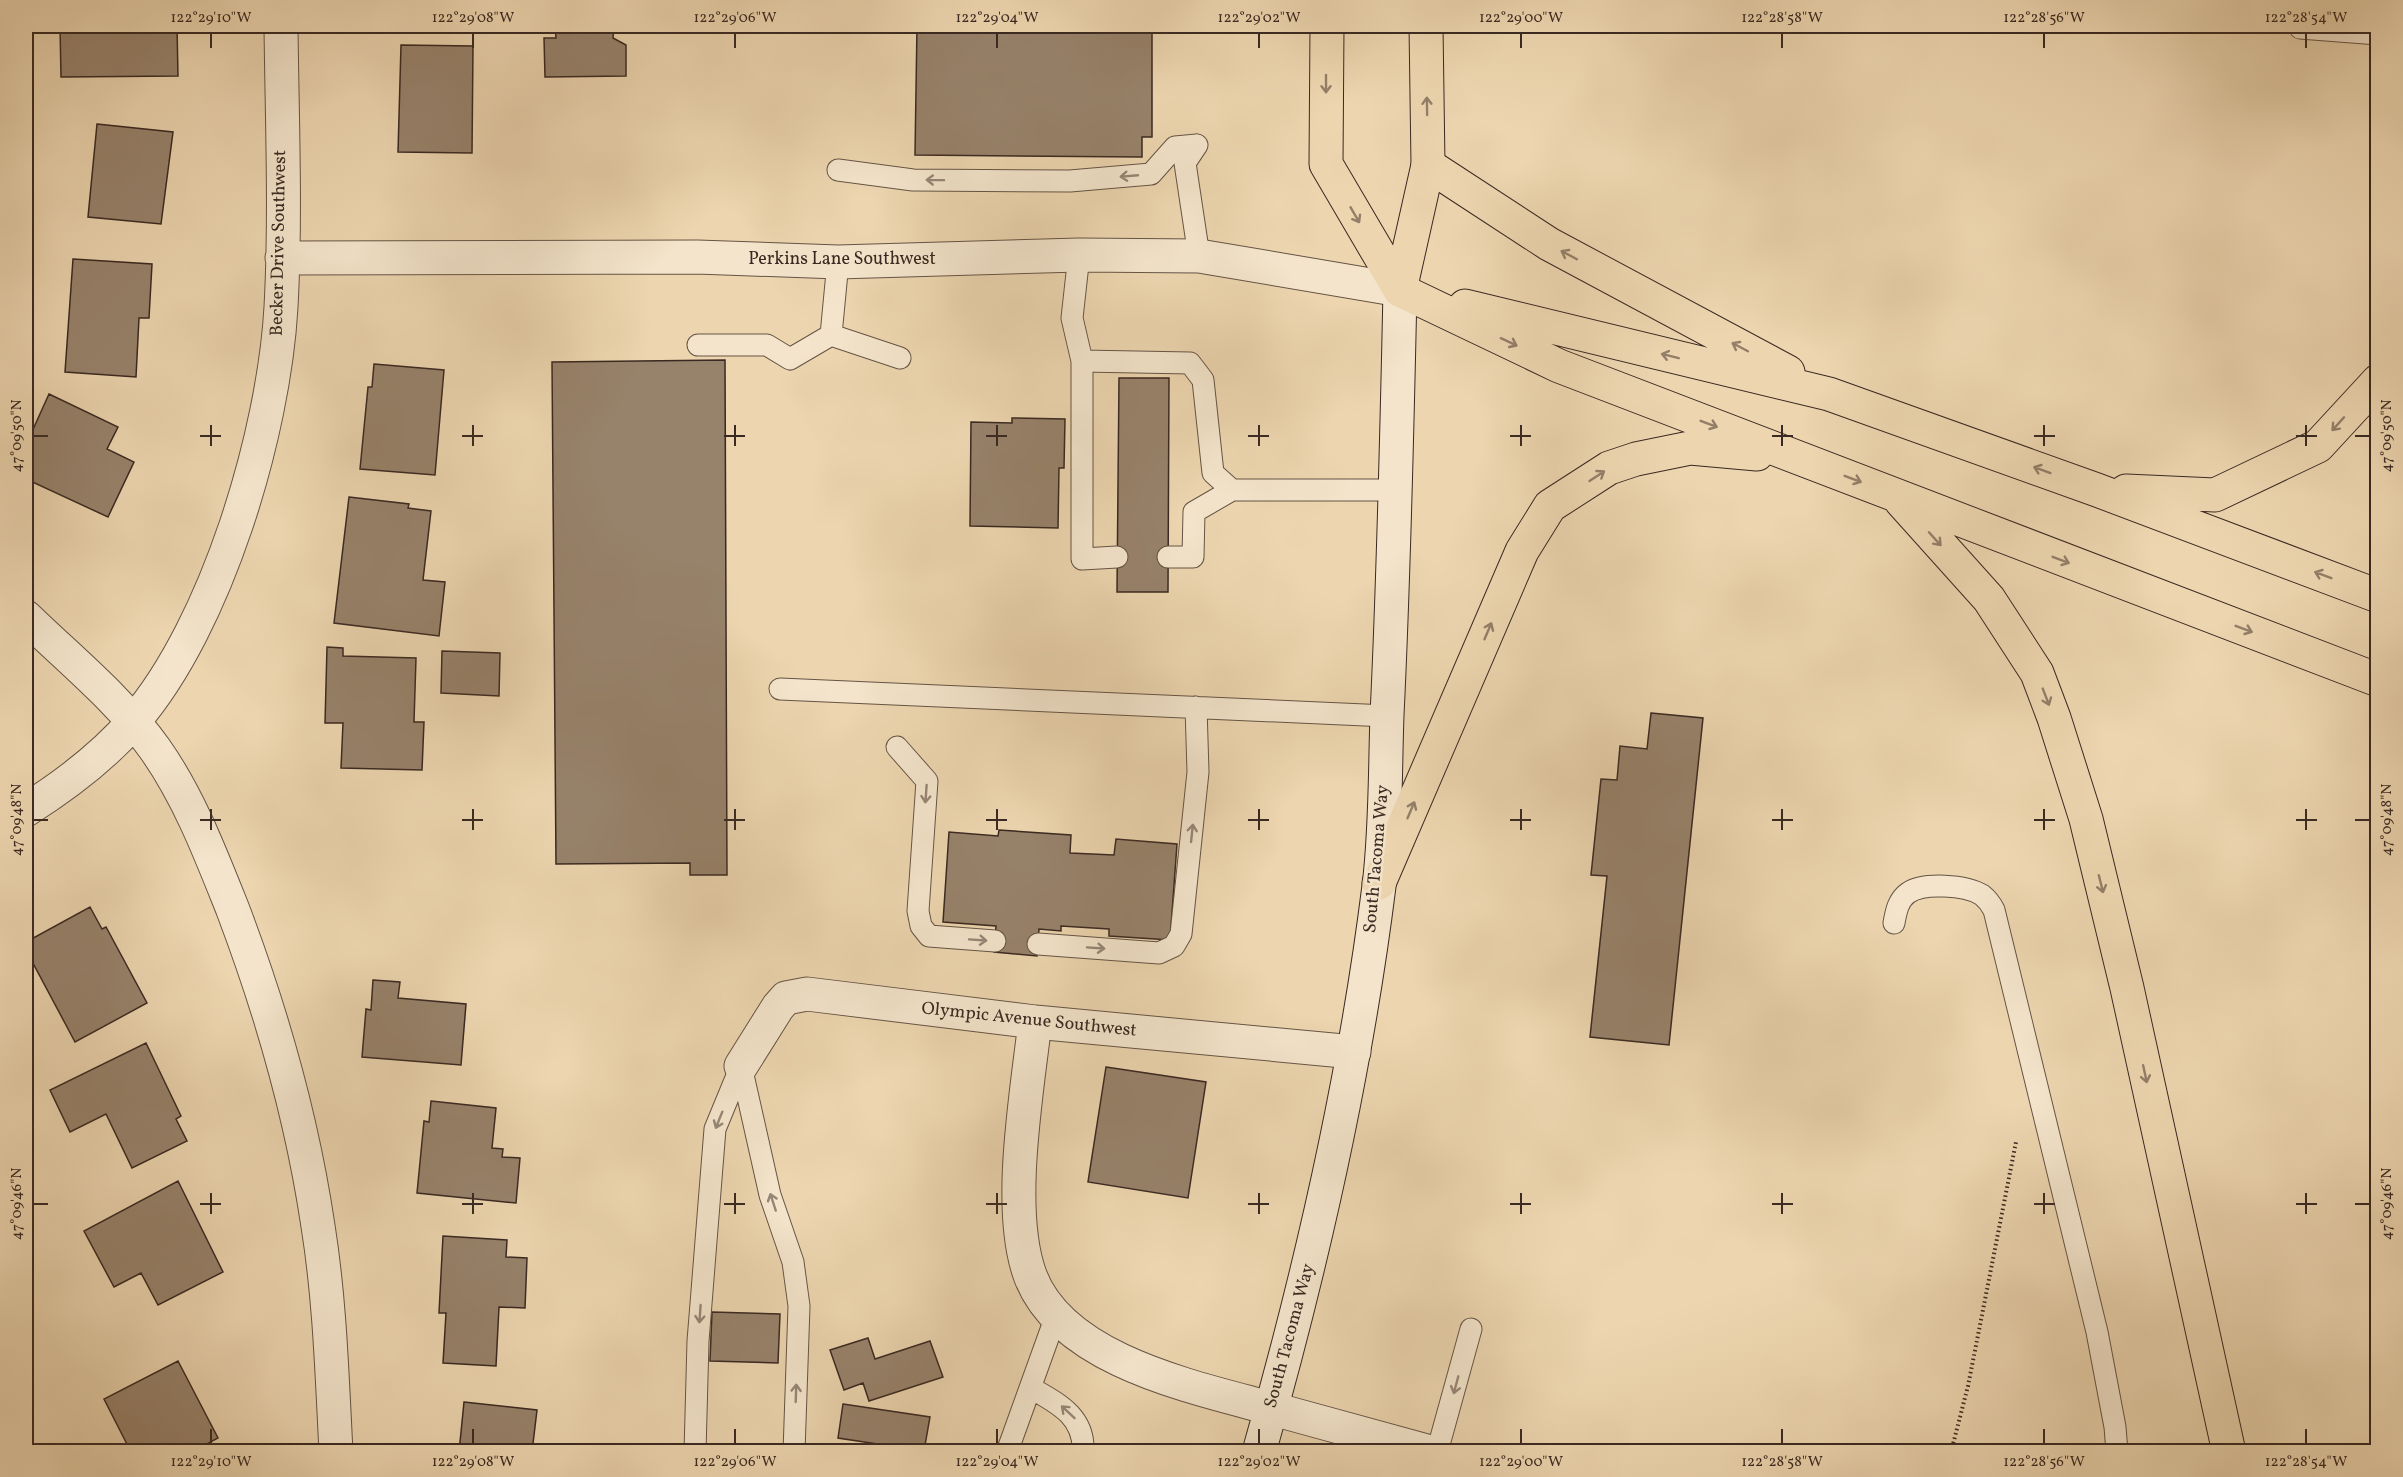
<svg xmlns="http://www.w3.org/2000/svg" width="2403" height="1477" font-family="Vollkorn,serif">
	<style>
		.building { fill: #97826b; stroke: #3a2922; stroke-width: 1.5 }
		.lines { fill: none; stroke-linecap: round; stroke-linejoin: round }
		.lane-casing { stroke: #665445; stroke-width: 23 }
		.street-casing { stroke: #665445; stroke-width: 35 }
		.secondary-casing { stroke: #3a2922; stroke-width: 35 }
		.primary-casing { stroke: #3a2922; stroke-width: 35 }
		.highway-casing { stroke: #3a2922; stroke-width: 35 }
		.path { stroke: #3a2922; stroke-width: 4; stroke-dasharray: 1.5 3; stroke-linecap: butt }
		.lane { stroke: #f3e4cb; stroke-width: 21 }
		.street { stroke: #f3e4cb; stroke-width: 33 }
		.secondary { stroke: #f3e4cb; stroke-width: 33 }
		.primary { stroke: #ecd5af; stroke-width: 33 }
		.highway { stroke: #ecd5af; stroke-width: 33 }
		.oneway { stroke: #937f68 }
		.oneway2 { stroke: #968676 }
		.ticks { fill: none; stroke: #3a2922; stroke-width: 2 }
		.labels { text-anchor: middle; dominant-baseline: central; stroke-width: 5; stroke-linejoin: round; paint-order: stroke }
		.street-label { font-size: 18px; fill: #3a2922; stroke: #f3e4cb }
		.neatline { fill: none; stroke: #3a2922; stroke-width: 2 }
		.ticks-label { font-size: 15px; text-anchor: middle; fill: #3a2922 }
	</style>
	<rect width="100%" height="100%" fill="#ecd5af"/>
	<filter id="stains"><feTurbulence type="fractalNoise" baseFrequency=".00333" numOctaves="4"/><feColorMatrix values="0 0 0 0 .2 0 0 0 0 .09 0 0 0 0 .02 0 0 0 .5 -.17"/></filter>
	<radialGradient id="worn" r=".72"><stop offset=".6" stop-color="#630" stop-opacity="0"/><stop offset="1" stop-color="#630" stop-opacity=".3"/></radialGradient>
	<path class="building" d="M60,26H177L178,76L61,77Z
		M555,26H614L613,38L626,45V76L545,77L544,38H556Z
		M917,26H1152V137H1142V157L915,155Z
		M401,45L473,46L472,153L398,152Z
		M97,124L173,132L161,224L88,217Z
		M73,259L152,264L149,318H139L136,377L65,372Z
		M725,360L727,875H690V863L556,864L552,362Z
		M374,364L444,370L435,475L360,469L368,387H372Z
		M1119,378H1169L1168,592H1117Z
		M49,394L118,427L107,449L134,462L108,517L26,479V445Z
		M1012,418L1065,419L1064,468H1059L1058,528L970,526L971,422L1012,423Z
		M349,497L409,504L408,508L431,511L423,580L445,582L439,636L334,623Z
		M327,647L343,648V656L416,658L414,722H424L422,770L341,768L343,723H325Z
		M442,651L500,653L499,696L441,693Z
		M1651,713L1703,718L1669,1045L1590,1037L1607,876L1591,875L1601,779L1617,780L1620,746L1647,749Z
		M999,830L1071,835L1070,853L1114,855L1116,839L1177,844L1170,940L1109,936V929L1061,926V931L1039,929L1037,956L994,952L996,926L943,922L949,832L998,836Z
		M90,907L102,929L106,927L147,1003L75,1042L26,950V942Z
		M373,980L400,982L398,998L466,1004L461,1065L362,1057L366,1009L371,1010Z
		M146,1043L181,1116L176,1119L187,1141L132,1168L106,1114L70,1132L50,1090Z
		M1106,1067L1206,1082L1188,1198L1088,1182Z
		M431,1101L496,1108L492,1148L503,1149L502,1157L520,1158L516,1203L417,1193L424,1121L429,1122Z
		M178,1181L223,1272L158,1305L141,1273L114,1287L84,1231Z
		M443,1236L507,1240L506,1257L527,1258L525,1308L499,1307L496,1366L443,1363L446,1313H439Z
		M712,1312L780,1314L778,1363L710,1361Z
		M868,1338L875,1359L930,1341L943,1377L869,1401L863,1383L844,1390L830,1350Z
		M178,1361L218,1438L192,1452H131L104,1399Z
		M464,1402L537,1410L532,1452H459Z
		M843,1404L930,1417L924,1451L838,1438Z"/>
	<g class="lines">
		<g class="lane-casing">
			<path id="lane" d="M2300,26V28L2378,34
				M1197,145L1185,163L1199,256
				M838,170L913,180L1070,181L1151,174L1175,147L1197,145
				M1079,255L1072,318L1082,361V559L1117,557
				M831,335L838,262
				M698,345H767L790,359L831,335L900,358
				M1082,361L1190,363L1203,380L1213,473L1232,490
				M1168,557H1193L1194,512L1232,490H1396
				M780,689L1387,716
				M897,747L927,781L918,911L921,926L929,936L995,941
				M1894,923C1896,912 1898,900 1908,893C1923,882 1966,885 1982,895C1987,899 1991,904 1994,910L2097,1332L2115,1427L2117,1452
				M1038,944L1159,953L1174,946L1181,934L1198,772L1196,707
				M741,1066L770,1195L793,1262L799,1306L794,1452
				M1031,1388C1057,1403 1085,1416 1083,1452
				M695,1452L698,1341L715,1129L741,1066
				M1007,1452L1056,1316
				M1437,1452L1471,1329"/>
		</g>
		<g class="street-casing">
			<path id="street" d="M282,258L697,257L838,262L1079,255L1199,256L1400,290
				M26,617C67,657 122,702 155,749C189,797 211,855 233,910C272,1013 302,1118 318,1226C330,1301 332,1376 336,1452
				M26,810C64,786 104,756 134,721C217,625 274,433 281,307C286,214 282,119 281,26
				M1035,1022C1027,1092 1006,1209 1030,1275C1062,1362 1198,1388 1277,1410C1328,1424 1379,1438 1430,1452
				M741,1066L778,1007L786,998L807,994L1035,1022L1354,1052"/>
		</g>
		<g class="secondary-casing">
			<path id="secondary" d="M1259,1452C1312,1266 1355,1078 1379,886C1386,830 1385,771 1387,715C1394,573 1397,432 1400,290"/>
		</g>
		<g class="primary-casing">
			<path id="primary" d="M1327,26L1326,164L1400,290
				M1400,290L1428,165L1426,26"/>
		</g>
		<g class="highway-casing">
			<path id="highway" d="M1428,165L1549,244L1788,372
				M1400,290L1559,366L2378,680
				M1465,306L1829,394L2097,490L2378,596
				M2126,491L2215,495L2318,446L2378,381
				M1901,501L1989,599L2037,673L2054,718L2086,819L2127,988L2229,1452
				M1379,883L1522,551L1550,506L1609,468L1636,459L1690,448L1757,454"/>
		</g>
		<path class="path" d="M1951,1452L1968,1386L2016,1142"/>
		<use href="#lane" class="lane"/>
		<use href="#street" class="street"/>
		<use href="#secondary" class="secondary"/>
		<use href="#primary" class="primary"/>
		<use href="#highway" class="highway"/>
	</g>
	<defs><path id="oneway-shaft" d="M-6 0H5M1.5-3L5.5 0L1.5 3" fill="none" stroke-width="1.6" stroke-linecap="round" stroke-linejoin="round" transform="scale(1.5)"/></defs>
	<g class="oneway">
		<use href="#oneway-shaft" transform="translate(1326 84) rotate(90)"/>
		<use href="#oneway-shaft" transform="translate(1427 106) rotate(-91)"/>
		<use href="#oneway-shaft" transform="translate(1355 215) rotate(60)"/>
		<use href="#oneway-shaft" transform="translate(1569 255) rotate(-152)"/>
		<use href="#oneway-shaft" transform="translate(1509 342) rotate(25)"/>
		<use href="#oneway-shaft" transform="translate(1740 347) rotate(-152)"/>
		<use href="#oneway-shaft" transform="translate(1670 356) rotate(-166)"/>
		<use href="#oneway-shaft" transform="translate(1709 424) rotate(21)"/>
		<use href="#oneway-shaft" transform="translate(2338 424) rotate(132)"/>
		<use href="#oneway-shaft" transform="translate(2042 470) rotate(-160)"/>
		<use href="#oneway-shaft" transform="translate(1597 476) rotate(-33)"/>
		<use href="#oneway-shaft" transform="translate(1853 479) rotate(21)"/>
		<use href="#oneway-shaft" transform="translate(1935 539) rotate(48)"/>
		<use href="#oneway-shaft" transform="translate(2061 560) rotate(21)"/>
		<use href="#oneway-shaft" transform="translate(2323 575) rotate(-159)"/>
		<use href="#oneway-shaft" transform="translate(2244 629) rotate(21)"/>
		<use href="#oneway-shaft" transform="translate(1488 631) rotate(-67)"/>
		<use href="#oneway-shaft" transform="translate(2046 697) rotate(69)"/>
		<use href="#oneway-shaft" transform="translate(1411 810) rotate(-67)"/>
		<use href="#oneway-shaft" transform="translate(2101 884) rotate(76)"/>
		<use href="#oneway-shaft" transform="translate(2145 1074) rotate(78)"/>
	</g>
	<g class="oneway2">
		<use href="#oneway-shaft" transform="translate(1129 176) rotate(175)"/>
		<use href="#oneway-shaft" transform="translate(935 180) rotate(-179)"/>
		<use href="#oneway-shaft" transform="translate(926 794) rotate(94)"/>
		<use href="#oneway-shaft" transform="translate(1192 833) rotate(-84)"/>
		<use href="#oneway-shaft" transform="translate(978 940) rotate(4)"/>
		<use href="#oneway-shaft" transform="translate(1096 948) rotate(4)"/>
		<use href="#oneway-shaft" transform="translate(719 1120) rotate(112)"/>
		<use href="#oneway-shaft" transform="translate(773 1202) rotate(-108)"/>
		<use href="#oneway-shaft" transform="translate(700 1314) rotate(94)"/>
		<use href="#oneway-shaft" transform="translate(1456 1385) rotate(105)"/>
		<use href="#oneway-shaft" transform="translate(796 1393) rotate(-88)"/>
		<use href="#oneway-shaft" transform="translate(1068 1412) rotate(-137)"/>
	</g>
	<path class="ticks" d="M211,33V48M473,33V48M735,33V48M997,33V48M1259,33V48M1521,33V48M1782,33V48M2044,33V48M2306,33V48M211,425V446M473,425V446M735,425V446M997,425V446M1259,425V446M1521,425V446M1782,425V446M2044,425V446M2306,425V446M33,436H48M200,436H221M462,436H483M724,436H745M986,436H1007M1248,436H1269M1510,436H1531M1772,436H1793M2034,436H2055M2296,436H2317M2355,436H2370M211,809V830M473,809V830M735,809V830M997,809V830M1259,809V830M1521,809V830M1782,809V830M2044,809V830M2306,809V830M33,820H48M200,820H221M462,820H483M724,820H745M986,820H1007M1248,820H1269M1510,820H1531M1772,820H1793M2034,820H2055M2296,820H2317M2355,820H2370M211,1193V1214M473,1193V1214M735,1193V1214M997,1193V1214M1259,1193V1214M1521,1193V1214M1782,1193V1214M2044,1193V1214M2306,1193V1214M33,1204H48M200,1204H221M462,1204H483M724,1204H745M986,1204H1007M1248,1204H1269M1510,1204H1531M1772,1204H1793M2034,1204H2055M2296,1204H2317M2355,1204H2370M211,1429V1444M473,1429V1444M735,1429V1444M997,1429V1444M1259,1429V1444M1521,1429V1444M1782,1429V1444M2044,1429V1444M2306,1429V1444"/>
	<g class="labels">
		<g class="street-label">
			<text transform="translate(279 243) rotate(-89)">Becker Drive Southwest</text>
			<text x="842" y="259">Perkins Lane Southwest</text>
			<text transform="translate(1377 859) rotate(-85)">South Tacoma Way</text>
			<text transform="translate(1029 1020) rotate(6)">Olympic Avenue Southwest</text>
			<text transform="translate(1290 1336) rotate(-75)">South Tacoma Way</text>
		</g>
	</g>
	<rect width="2403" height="1477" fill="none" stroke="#ecd5af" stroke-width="66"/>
	<rect x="33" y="33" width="2337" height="1411" class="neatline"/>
	<g class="ticks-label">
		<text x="211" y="22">122°29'10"W</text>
		<text x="473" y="22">122°29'08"W</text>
		<text x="735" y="22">122°29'06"W</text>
		<text x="997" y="22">122°29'04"W</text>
		<text x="1259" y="22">122°29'02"W</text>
		<text x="1521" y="22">122°29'00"W</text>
		<text x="1782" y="22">122°28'58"W</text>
		<text x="2044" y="22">122°28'56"W</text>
		<text x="2306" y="22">122°28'54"W</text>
		<text transform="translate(16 436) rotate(-90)" y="5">47°09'50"N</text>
		<text transform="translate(2386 436) rotate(-90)" y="5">47°09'50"N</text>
		<text transform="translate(16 820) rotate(-90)" y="5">47°09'48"N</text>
		<text transform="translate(2386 820) rotate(-90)" y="5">47°09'48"N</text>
		<text transform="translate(16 1204) rotate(-90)" y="5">47°09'46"N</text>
		<text transform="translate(2386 1204) rotate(-90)" y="5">47°09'46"N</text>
		<text x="211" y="1466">122°29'10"W</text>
		<text x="473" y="1466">122°29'08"W</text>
		<text x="735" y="1466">122°29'06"W</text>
		<text x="997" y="1466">122°29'04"W</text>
		<text x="1259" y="1466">122°29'02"W</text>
		<text x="1521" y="1466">122°29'00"W</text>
		<text x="1782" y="1466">122°28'58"W</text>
		<text x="2044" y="1466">122°28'56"W</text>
		<text x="2306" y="1466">122°28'54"W</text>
	</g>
	<rect width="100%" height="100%" filter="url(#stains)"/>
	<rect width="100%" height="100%" fill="url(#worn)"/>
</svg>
